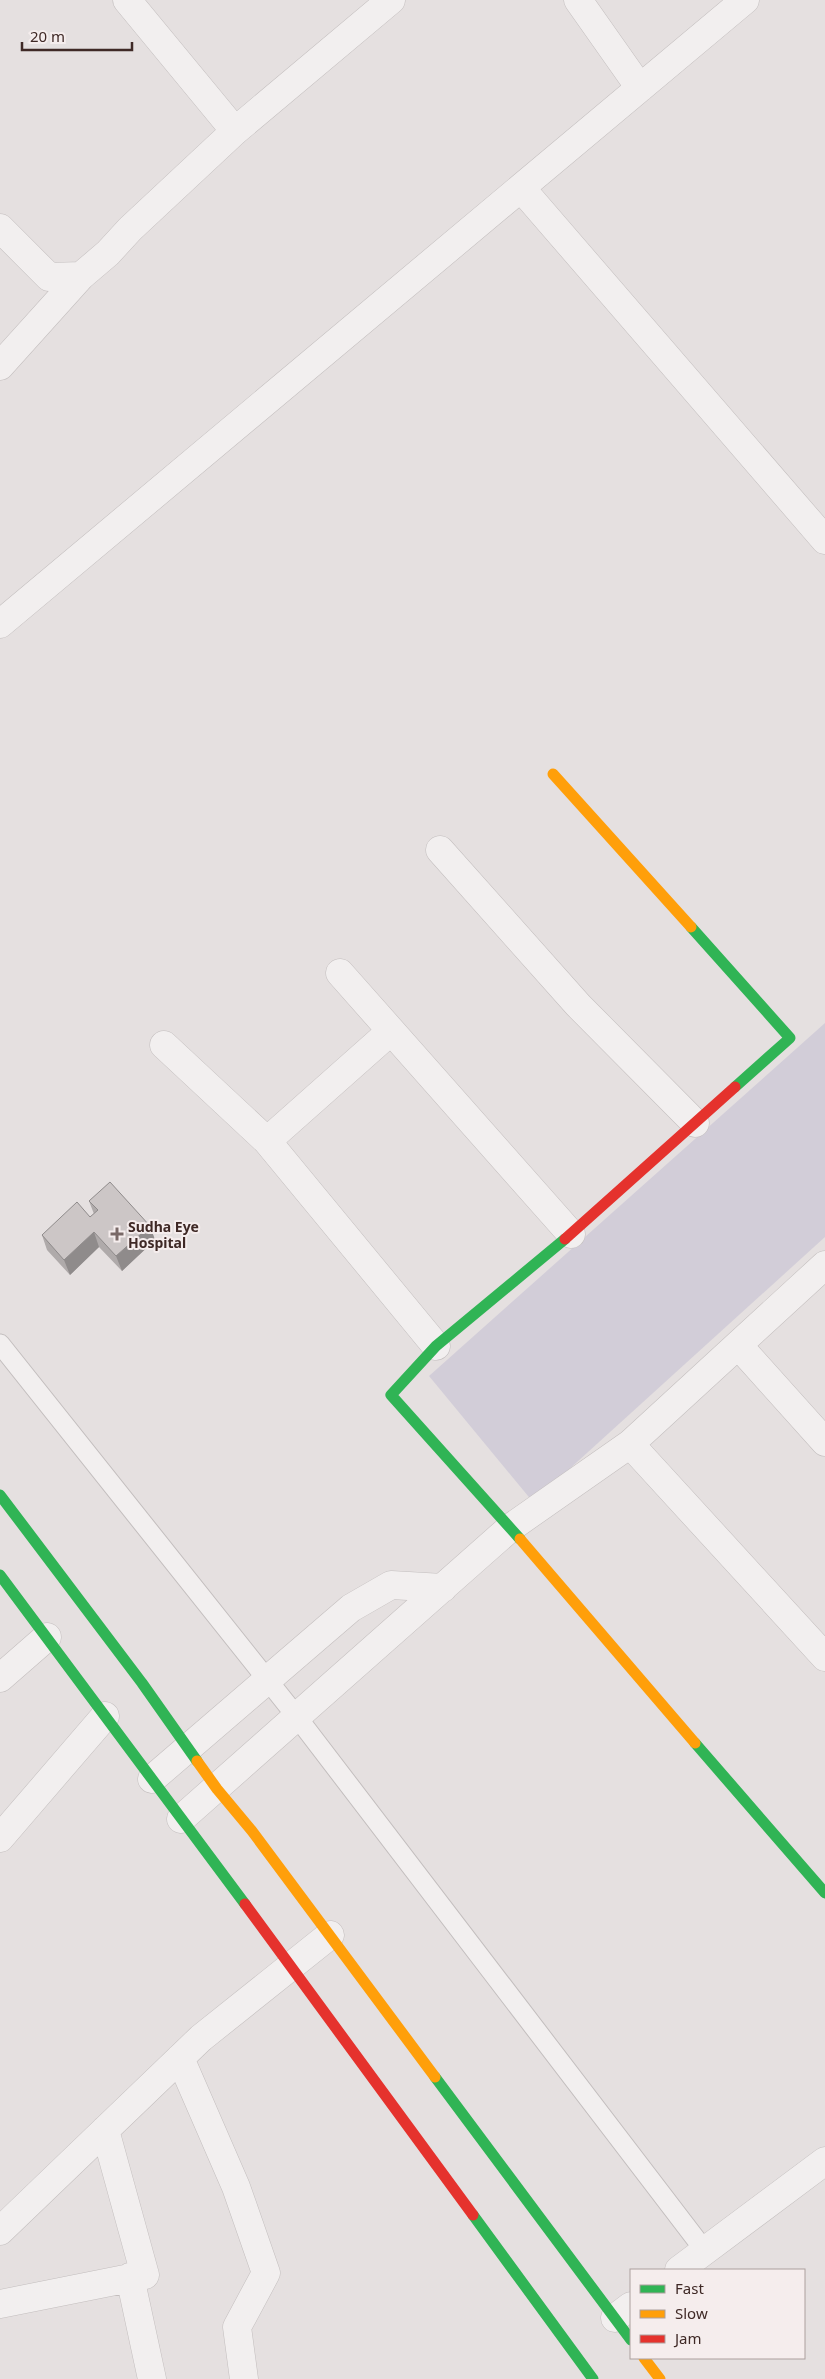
<svg xmlns="http://www.w3.org/2000/svg" width="825" height="2379" font-family="'Noto Sans',sans-serif">
	<style>
		.green { fill: #d2cdd8 }
		.lines { fill: none; stroke-linecap: round; stroke-linejoin: round }
		.lane-casing { stroke: #c3bebe; stroke-width: 21 }
		.street-casing { stroke: #c3bebe; stroke-width: 29 }
		.lane { stroke: #f2efef; stroke-width: 19 }
		.street { stroke: #f2efef; stroke-width: 28 }
		.fast { stroke: #30b455; stroke-width: 11 }
		.slow { stroke: #ff9f0a; stroke-width: 11 }
		.jam { stroke: #e5322d; stroke-width: 11 }
		.wall { fill: #afaaaa }
		.shaded-wall { fill: #8f8b8b }
		.building { fill: #ccc6c6; stroke: #8f8b8b }
		.poi-dot { fill: #796967; stroke: #f5eded; stroke-width: 2 }
		.labels { text-anchor: middle; dominant-baseline: central; stroke-width: 4; stroke-linejoin: round; paint-order: stroke }
		.poi-label { font-size: 14px; font-weight: bold; fill: #3f2926; stroke: #f5eded; text-anchor: start }
	</style>
	<rect width="100%" height="100%" fill="#e5e0e0"/>
	<path class="green" d="M825,1023V1237L533,1502L429,1376Z"/>
	<g class="lines">
		<g class="lane-casing">
			<path id="lane" d="M0,1344L297,1717L705,2251"/>
		</g>
		<g class="street-casing">
			<path id="street" d="M127,0L235,131
				M578,0L640,88
				M521,188L825,540
				M0,228L49,277L81,276L108,253L130,229L235,131L391,0
				M0,366L81,276
				M0,624L745,0
				M440,850L578,1005L695,1123
				M340,973L571,1234
				M164,1045L267,1141L436,1346
				M267,1141L391,1031
				M738,1345L825,1442
				M630,1444L825,1657
				M0,1678L47,1637
				M152,1779L351,1608L391,1585L443,1588
				M181,1819L510,1528L630,1444L825,1265
				M0,1838L105,1716
				M180,2058L236,2187L266,2273L237,2327L244,2379
				M0,2231L201,2038L330,1935
				M679,2270L825,2161
				M130,2277L152,2379
				M0,2304L145,2275L105,2130
				M615,2318L631,2306"/>
		</g>
		<use href="#lane" class="lane"/>
		<use href="#street" class="street"/>
		<path class="fast" d="M691,927L790,1038L735,1087
			M0,1495L142,1683L197,1761
			M520,1539L391,1395L436,1346L565,1239
			M0,1575L245,1904
			M695,1743L825,1893
			M435,2077L631,2340
			M473,2215L593,2379"/>
		<path class="slow" d="M553,774L691,927
			M520,1539L695,1743
			M197,1761L217,1789L252,1831L435,2077
			M644,2358L660,2379"/>
		<path class="jam" d="M565,1239L735,1087
			M245,1904L473,2215"/>
	</g>
	<path class="wall" d="M89,1201L150,1226L155,1240L122,1271L99,1247L70,1275L47,1250L42,1235L90,1217L94,1214Z"/>
	<path class="shaded-wall" d="M150,1226L155,1240L122,1271L116,1256Z
		M94,1232L99,1247L70,1275L64,1260Z"/>
	<path class="building" d="M110,1182L150,1226L116,1256L94,1232L64,1260L42,1235L77,1202L90,1217L98,1210L89,1201Z"/>
	<path class="poi-dot" d="M114.5 1226.5h5v5h5v5h-5v5h-5v-5h-5v-5h5z"/>
	<g class="labels">
		<g class="poi-label">
			<text x="128" y="1226">Sudha Eye<tspan x="128" dy="16">Hospital</tspan></text>
		</g>
	</g>
	<rect x="630" y="2269" width="175" height="90" fill="#f5eded" stroke="#ac9f9d"/>
	<rect x="640" y="2285" width="25" height="8" fill="#30b455" stroke="#ac9f9d"/>
	<text x="675" y="2294" font-size="15" fill="#3f2926">Fast</text>
	<rect x="640" y="2310" width="25" height="8" fill="#ff9f0a" stroke="#ac9f9d"/>
	<text x="675" y="2319" font-size="15" fill="#3f2926">Slow</text>
	<rect x="640" y="2335" width="25" height="8" fill="#e5322d" stroke="#ac9f9d"/>
	<text x="675" y="2344" font-size="15" fill="#3f2926">Jam</text>
	<path d="M22 42v8h110v-8" fill="none" stroke="#3f2926" stroke-width="2.5"/>
	<text x="30" y="42" font-size="15" fill="#3f2926" stroke="#f5eded" stroke-width="4" paint-order="stroke">20 m</text>
</svg>
